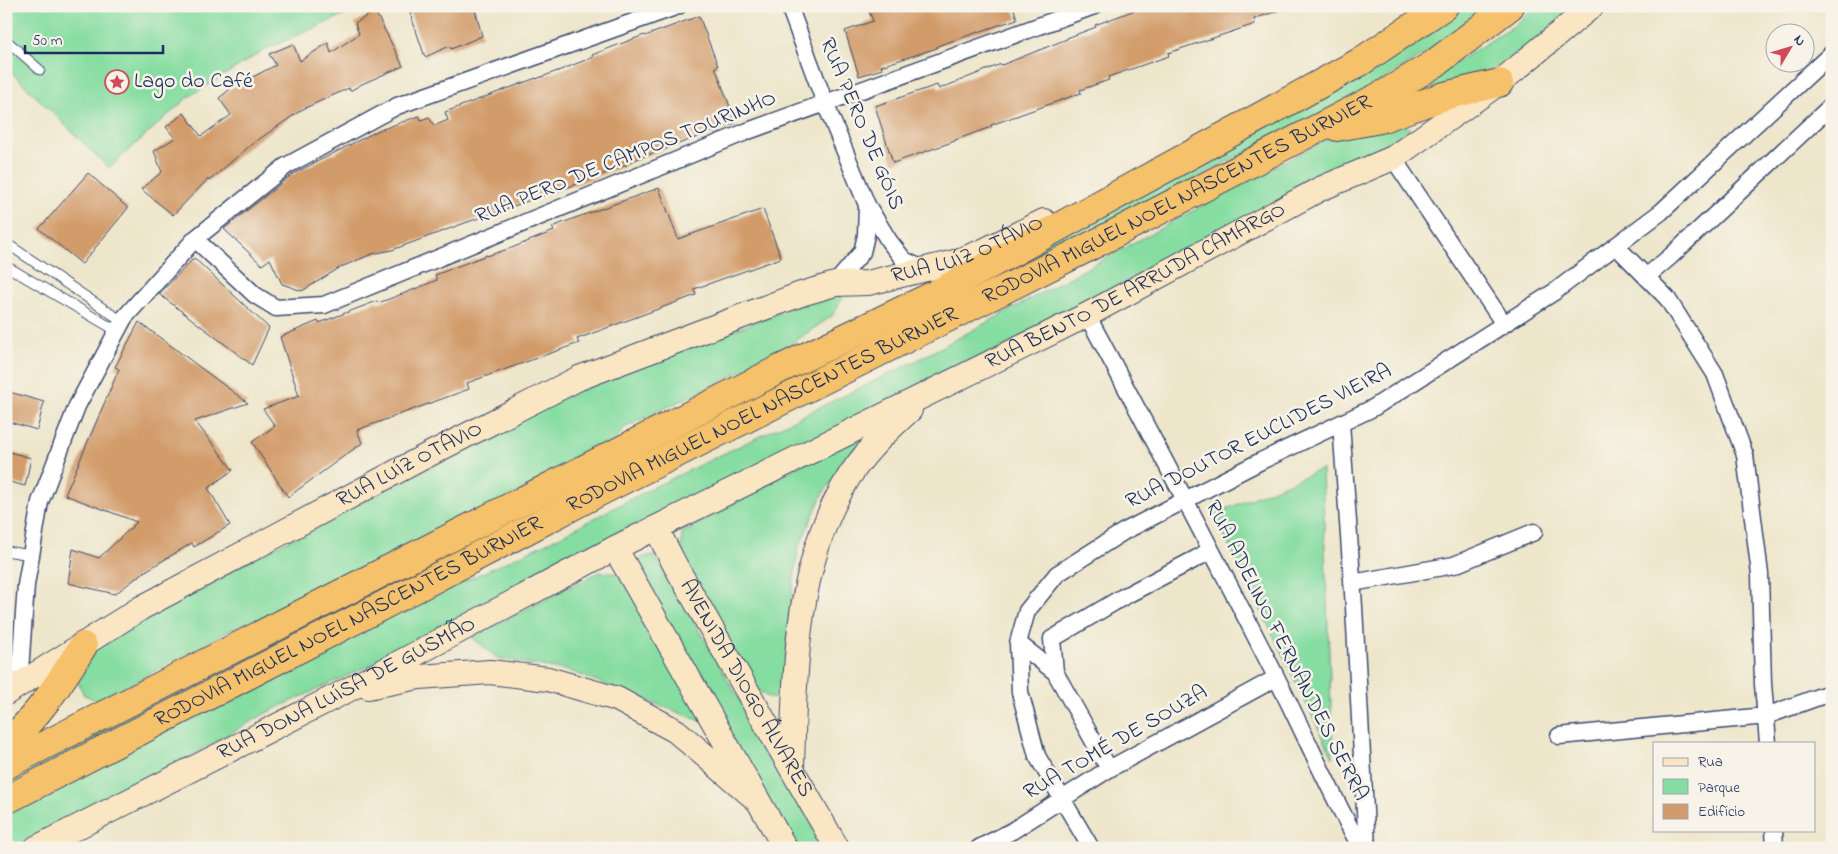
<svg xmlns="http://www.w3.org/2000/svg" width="1838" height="854" font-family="'Indie Flower',sans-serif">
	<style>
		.green { fill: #86dda1; stroke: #508680 }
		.building { fill: #d29b6b }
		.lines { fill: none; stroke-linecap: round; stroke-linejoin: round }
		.lane-casing { stroke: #3b4a6e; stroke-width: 11 }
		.street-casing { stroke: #3b4a6e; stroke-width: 19 }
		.secondary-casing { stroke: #3b4a6e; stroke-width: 26 }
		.highway-casing { stroke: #3b4a6e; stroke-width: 30 }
		.lane { stroke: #fff; stroke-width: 9 }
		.street { stroke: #fff; stroke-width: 16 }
		.secondary { stroke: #fbe6c4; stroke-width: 24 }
		.highway { stroke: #f5c16b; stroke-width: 28 }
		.labels { text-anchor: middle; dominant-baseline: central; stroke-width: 5; stroke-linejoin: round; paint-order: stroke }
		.poi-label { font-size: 22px; fill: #1b2f5e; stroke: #f7f3e8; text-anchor: start }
		.street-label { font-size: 22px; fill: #1b2f5e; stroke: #f7f3e8 }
	</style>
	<rect width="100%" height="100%" fill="#f7f3e8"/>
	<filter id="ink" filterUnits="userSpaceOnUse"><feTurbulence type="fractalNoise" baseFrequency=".02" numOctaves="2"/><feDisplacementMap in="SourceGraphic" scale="10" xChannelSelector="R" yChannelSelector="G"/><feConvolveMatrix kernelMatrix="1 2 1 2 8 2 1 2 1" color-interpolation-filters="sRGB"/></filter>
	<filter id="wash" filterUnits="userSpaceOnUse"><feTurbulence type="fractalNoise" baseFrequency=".0096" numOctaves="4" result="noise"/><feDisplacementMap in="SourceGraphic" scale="20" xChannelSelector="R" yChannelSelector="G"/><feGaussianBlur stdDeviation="1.12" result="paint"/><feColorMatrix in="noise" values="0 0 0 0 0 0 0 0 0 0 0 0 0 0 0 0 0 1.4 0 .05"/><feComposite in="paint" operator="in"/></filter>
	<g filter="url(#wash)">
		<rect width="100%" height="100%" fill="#eee6cb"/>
		<path class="green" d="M6,6H365L266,49L187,98L109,168L6,67Z
			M1465,6H1491L1434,48L1362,93L134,719L6,786V772L1261,129L1414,45Z
			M1537,6H1577L1567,16L1509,59L1483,74L1432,90L1436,75L1512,27Z
			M1403,123L1411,129L1309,186L976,361L427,639L266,713L175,765L10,848H6V811L394,614L551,541L650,489L912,363L1322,141L1364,129Z
			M830,293L843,298L832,316L773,356L624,428L614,442L264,624H242L124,688L96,700L84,695L76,678L91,651L164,605L575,392Z
			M890,416L851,456L823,493L798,549L789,615L786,679L779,698H770L758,691L681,562L682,533L788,472Z
			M1322,469L1333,758L1214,514Z
			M655,555L826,848H794L635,567L643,557Z
			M599,572L622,574L706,723L570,671L497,658L472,637Z"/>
		<g id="blocks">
			<path class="building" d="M419,6H474L482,36L451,49L450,46L425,57L409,10Z
				M867,6H1013L1017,19L937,46V48L881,66L882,69L859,76L845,31L873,21Z
				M1146,6H1284L1285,8L1254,19L1255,24L1168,53L1169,56L1108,77L1109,80L1080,90L1081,93L991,125V127L955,140V141L893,163L875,106L937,85L939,89L1001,64L1002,65L1067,39V38L1096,27L1095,25Z
				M375,11L403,66L362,84L350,91L349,88L303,109L252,144L209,181L208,179L173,215L141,189L162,172L154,151L175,138L166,127L184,113L201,136L231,115L219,98L243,79L245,81L276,65L269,54L293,44L300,61L328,43L331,53L359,34L355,23Z
				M699,16L718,66L715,67L736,123L626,163L627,165L577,184L462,224L392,250L372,254L341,267L302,291L282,284L270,259L262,265L224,229L293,174L383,128V129L419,116L421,120L429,117L434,126L448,120L445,112L536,78V79L563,69L593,57L592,55L615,46L644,35L645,36Z
				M88,173L128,208L82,264L39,229Z
				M659,188L678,239L763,209L781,258L694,289L696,295L577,339L579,343L467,383L469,389L357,430L362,443L288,497L252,442L275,426L263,409L299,396L280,337L318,321L319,323L377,301L378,303L405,293L437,280L435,275L487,255V256L514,247L554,231L552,227L575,218Z
				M194,258L269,328L252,365L159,294Z
				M139,322L248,403L195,421L233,470L208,488L230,525L194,547L192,543L144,572L115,594L68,583L73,549L99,558L137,522L65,495L119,369L115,367Z
				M6,391L44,402L37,430L6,421Z
				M6,451L31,458L25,486L6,481Z"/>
		</g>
	</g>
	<g filter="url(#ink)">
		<use href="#blocks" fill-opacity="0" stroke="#3b4a6e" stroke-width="1"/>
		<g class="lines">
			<g class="lane-casing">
				<path id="lane" d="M6,40L40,70
					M6,243L122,321
					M6,266L117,331
					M6,551L31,555"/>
			</g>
			<g class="street-casing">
				<path id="street" d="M789,6L825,103L867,205L889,241L904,260L925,270
					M1831,6L1832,7
					M1393,158L1504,324
					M195,239L255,295L276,308L324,305L748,131L1094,6
					M1616,246L1667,298L1715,374L1745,455L1760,574L1763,684L1768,743
					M1646,277L1671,256L1832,105
					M835,284L862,252L866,235L867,205
					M1087,315C1149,430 1209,545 1268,661C1300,723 1327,787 1361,848
					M1341,423L1354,607L1367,848
					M1352,583L1454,565L1534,532
					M1018,643L1055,672
					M19,685L26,585L40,502L77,406L124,318L195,239L286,166L397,106L678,6
					M1559,736L1766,716L1832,692
					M1109,769L1055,672L1052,639L1123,597L1201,556L1210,549
					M1774,830L1775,848
					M979,848L1012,831L1109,769L1276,678
					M1091,848L1037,756L1020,692L1018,643L1027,611L1057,574L1123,532L1261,461L1373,408L1554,292L1661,212L1832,53"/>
			</g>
			<g class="secondary-casing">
				<g id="secondary">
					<path id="s1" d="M656,528L675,565L837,848"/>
					<path d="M615,548L785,848"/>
					<path d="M368,687L419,677L490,672L548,679L617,699L676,731L756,799"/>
					<path id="s2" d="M6,693L141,608L422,458L579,378L801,294L835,284L868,283L955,262L981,252L1044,221"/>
					<path d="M792,767C795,674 795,570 843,487C860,456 885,433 910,410"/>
					<path id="s3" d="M36,848L344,692L615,548L1087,315L1320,189L1393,158L1499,83L1592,6"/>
				</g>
			</g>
			<g class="highway-casing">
				<g id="highway">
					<path d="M1337,127L1380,119L1444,96L1499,83"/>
					<path d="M6,744C38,717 61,681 83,646"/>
					<path d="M6,765L778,370L936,294L1360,62L1444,6"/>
					<path id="s4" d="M6,800L407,593L601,491L1083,250L1384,94L1434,64L1510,6"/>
				</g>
			</g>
			<use href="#lane" class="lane"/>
			<use href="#street" class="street"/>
			<use href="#secondary" class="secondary"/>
			<use href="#highway" class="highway"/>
		</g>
	</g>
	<defs>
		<g id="sight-ring" transform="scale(1.25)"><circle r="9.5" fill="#f7f3e8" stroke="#d1495b" stroke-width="1.5"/><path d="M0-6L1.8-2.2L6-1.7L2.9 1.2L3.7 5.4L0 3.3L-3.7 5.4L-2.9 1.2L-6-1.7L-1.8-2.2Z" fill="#d1495b"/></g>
	</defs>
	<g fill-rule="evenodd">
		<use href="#sight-ring" x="117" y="82"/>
	</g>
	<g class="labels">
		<g class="poi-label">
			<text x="134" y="82">Lago do Café</text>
		</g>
		<g class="street-label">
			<text transform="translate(861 124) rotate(67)">RUA PERO DE GÓIS</text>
			<text transform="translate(626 158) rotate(-22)">RUA PERO DE CAMPOS TOURINHO</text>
			<text stroke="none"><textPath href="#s4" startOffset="1316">RODOVIA MIGUEL NOEL NASCENTES BURNIER</textPath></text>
			<text stroke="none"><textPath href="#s2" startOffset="1065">RUA LUÍZ OTÁVIO</textPath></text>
			<text stroke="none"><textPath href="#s3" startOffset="1235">RUA BENTO DE ARRUDA CAMARGO</textPath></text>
			<text stroke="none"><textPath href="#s4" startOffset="851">RODOVIA MIGUEL NOEL NASCENTES BURNIER</textPath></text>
			<text transform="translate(1259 437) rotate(-27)">RUA DOUTOR EUCLIDES VIEIRA</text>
			<text stroke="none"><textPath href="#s2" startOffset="464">RUA LUÍZ OTÁVIO</textPath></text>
			<text stroke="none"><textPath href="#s4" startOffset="386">RODOVIA MIGUEL NOEL NASCENTES BURNIER</textPath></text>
			<text transform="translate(1286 651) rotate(63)">RUA ADELINO FERNANDES SERRA</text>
			<text stroke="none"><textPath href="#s1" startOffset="184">AVENIDA DIOGO ÁLVARES</textPath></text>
			<text stroke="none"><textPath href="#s3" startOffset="349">RUA DONA LUÍSA DE GUSMÃO</textPath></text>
			<text transform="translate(1116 743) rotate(-30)">RUA TOMÉ DE SOUZA</text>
		</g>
	</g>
	<rect width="1838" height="854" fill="none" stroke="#f7f3e8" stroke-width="25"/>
	<rect x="1653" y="742" width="162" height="90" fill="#f7f3e8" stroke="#9fa5b1"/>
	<rect x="1663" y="758" width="25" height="8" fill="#fbe6c4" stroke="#9fa5b1"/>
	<text x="1698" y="766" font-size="15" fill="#1b2f5e">Rua</text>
	<rect x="1663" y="779" width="25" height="15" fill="#86dda1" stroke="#9fa5b1"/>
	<text x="1698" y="792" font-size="15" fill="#1b2f5e">Parque</text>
	<rect x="1663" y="804" width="25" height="15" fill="#d29b6b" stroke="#9fa5b1"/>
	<text x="1698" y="816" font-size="15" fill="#1b2f5e">Edifício</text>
	<g transform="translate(1790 48) rotate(52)"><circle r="24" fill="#f7f3e8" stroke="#9fa5b1"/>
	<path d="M0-4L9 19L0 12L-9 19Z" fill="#d1495b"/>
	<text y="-8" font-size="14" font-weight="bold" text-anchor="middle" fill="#1b2f5e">N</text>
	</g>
	<path d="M25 45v8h138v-8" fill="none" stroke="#1b2f5e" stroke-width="2.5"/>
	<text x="32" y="45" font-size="15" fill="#1b2f5e" stroke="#f7f3e8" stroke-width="4" paint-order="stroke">50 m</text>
</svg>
